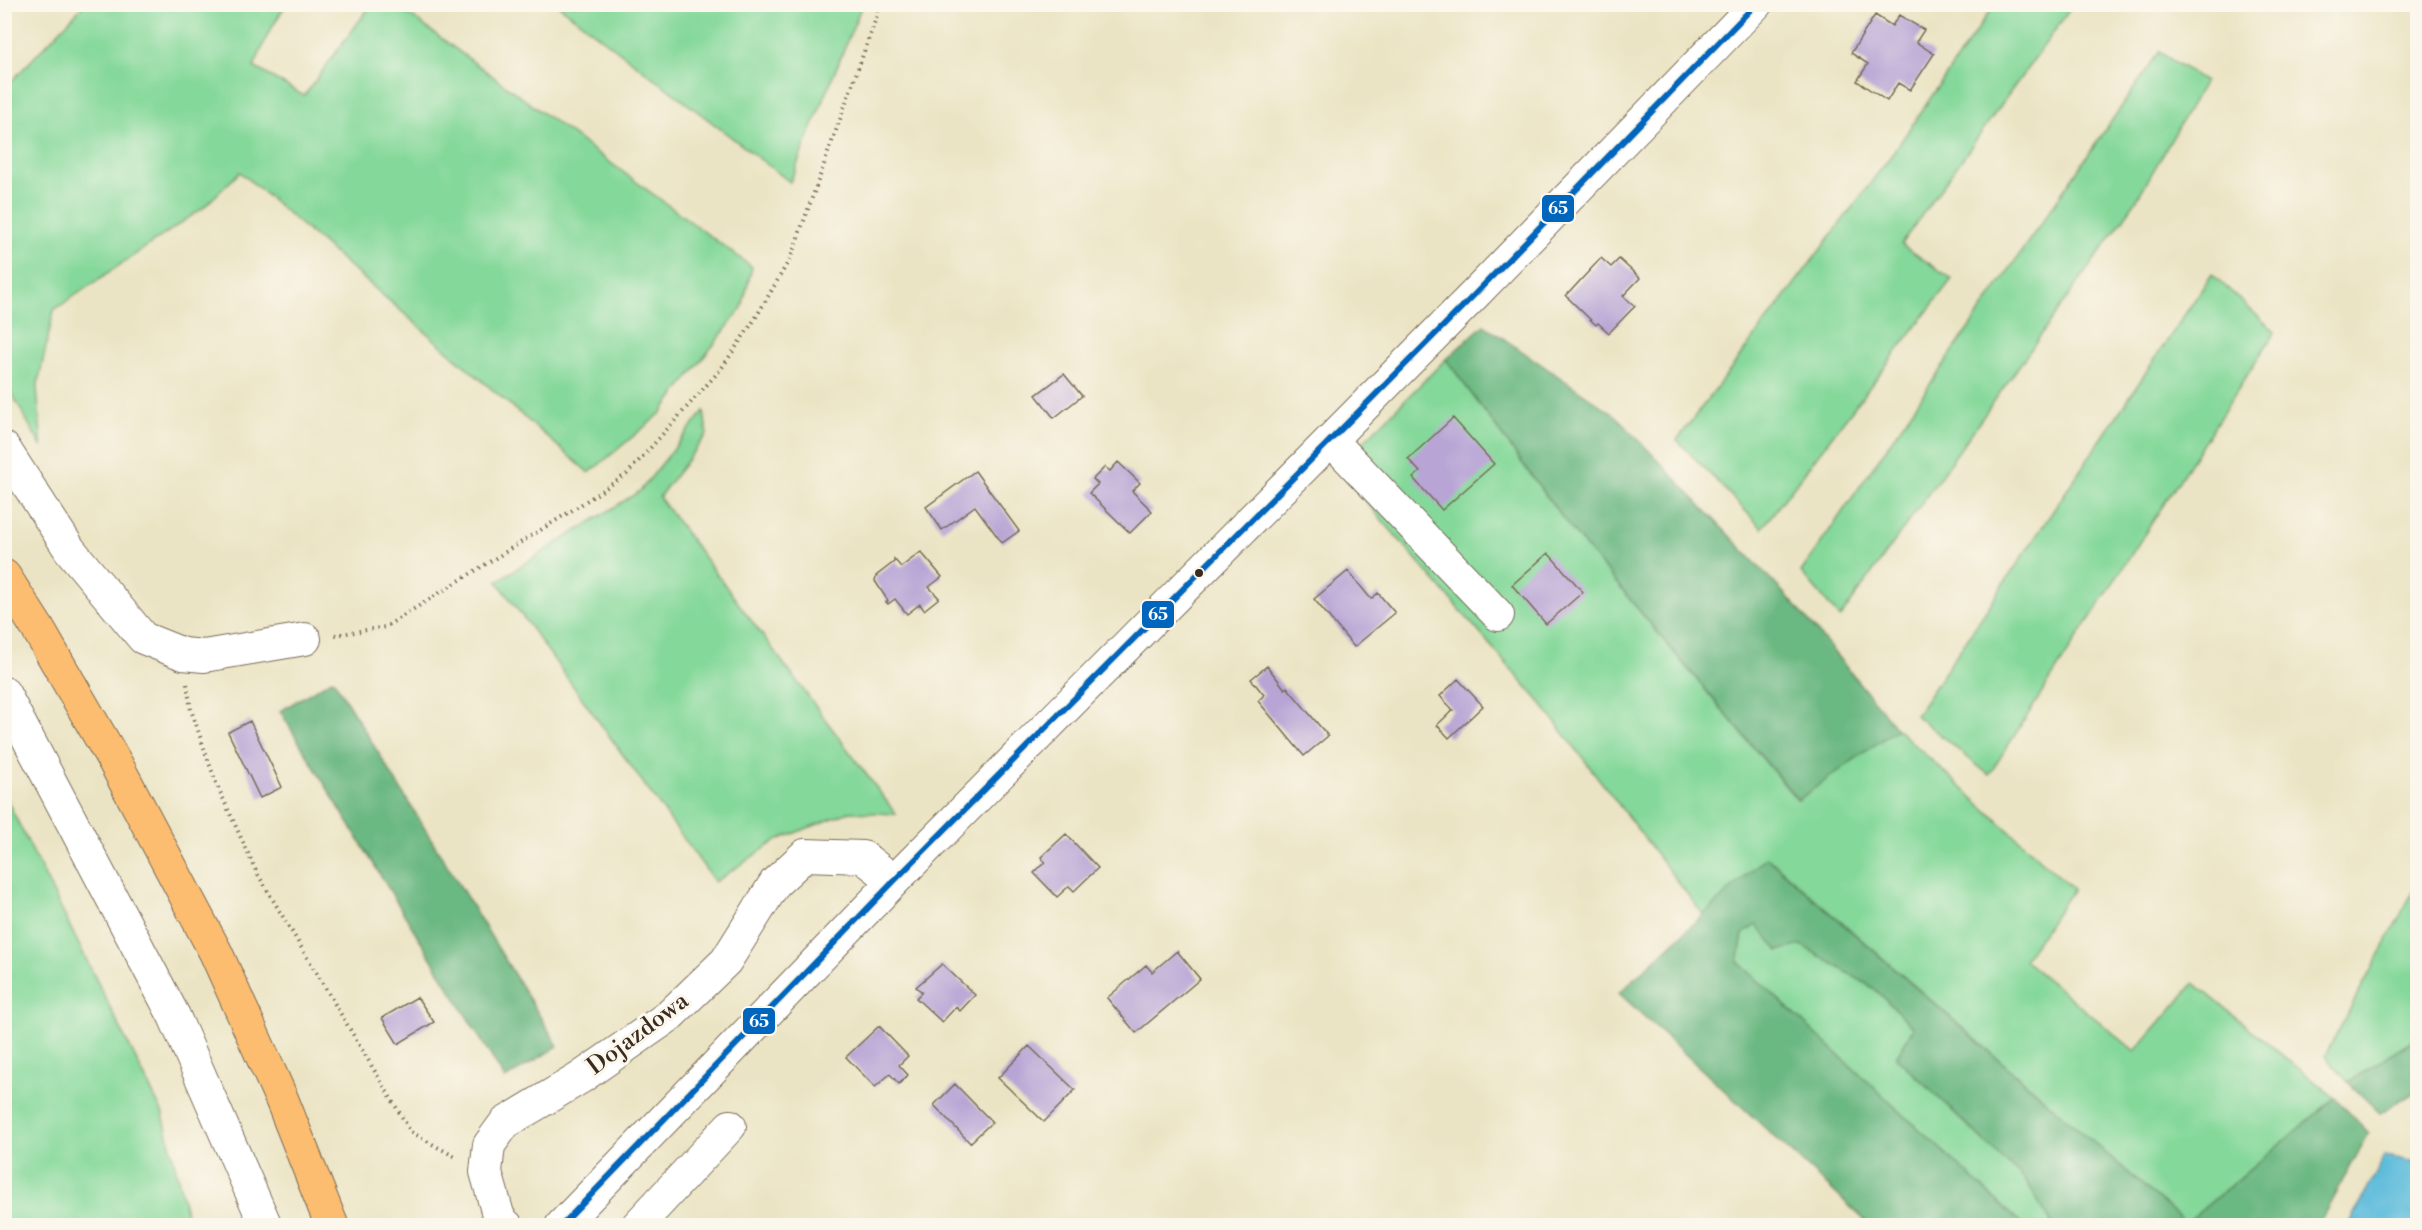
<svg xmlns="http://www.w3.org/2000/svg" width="2422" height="1230" font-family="'Libre Bodoni',serif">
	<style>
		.green { fill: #84d89a; stroke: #60815c; stroke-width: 1.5 }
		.forest { fill: #6bb882; stroke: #537150; stroke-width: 1.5 }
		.water { fill: #5cbbdb; stroke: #4c727c; stroke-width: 1.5 }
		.building { fill: #b8a5d5 }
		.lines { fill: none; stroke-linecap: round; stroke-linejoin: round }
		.minor-casing { stroke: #796b58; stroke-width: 34 }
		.major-casing { stroke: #796b58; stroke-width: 35 }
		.path { stroke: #796b58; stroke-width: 4; stroke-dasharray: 1.5 4.5; stroke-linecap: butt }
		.minor { stroke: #fff; stroke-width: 32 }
		.major { stroke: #fcbd6f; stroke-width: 33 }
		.bus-1-casing { stroke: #fbf7ec; stroke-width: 10 }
		.bus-1 { stroke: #0065bd; stroke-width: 6 }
		.bus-dot { fill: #3b2a1e; stroke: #fbf7ec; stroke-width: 2 }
		.labels { text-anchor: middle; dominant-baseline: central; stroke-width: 6; stroke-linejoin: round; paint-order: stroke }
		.street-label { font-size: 24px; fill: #3b2a1e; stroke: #fbf7ec }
		.line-badge { stroke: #fbf7ec; stroke-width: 2 }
		.badge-label { font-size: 16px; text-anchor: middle; font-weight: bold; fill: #fff }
	</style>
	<rect width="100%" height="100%" fill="#fbf7ec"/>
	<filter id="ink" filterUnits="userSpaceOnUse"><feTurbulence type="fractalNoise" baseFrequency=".0167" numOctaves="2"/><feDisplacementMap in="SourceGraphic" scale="12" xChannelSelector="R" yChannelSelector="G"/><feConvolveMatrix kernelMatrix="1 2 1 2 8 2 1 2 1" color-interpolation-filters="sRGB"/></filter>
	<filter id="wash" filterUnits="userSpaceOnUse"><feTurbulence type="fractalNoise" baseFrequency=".008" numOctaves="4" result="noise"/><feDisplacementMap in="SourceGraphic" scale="24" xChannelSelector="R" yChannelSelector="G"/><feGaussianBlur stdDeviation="1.35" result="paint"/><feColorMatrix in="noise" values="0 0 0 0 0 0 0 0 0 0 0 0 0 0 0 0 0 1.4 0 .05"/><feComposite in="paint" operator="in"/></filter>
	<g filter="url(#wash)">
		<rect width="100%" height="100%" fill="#ebe4c4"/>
		<path class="green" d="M286,4L268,34L254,67L304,96L371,5H396L752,267L742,308L660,414L589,473L240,172L203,208L54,310L37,388L42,448L5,381V88L84,5Z
			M558,5H862L790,182Z
			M1994,5H2073L1901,244L1952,279L1762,528L1677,440L1891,156Z
			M2159,52L2205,81L2134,204L1840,618L1801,572Z
			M2212,274L2275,332L1989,775L1916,715Z
			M1446,359L1567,524L1797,800L1897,729L2073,889L2024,960L2135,1051L2194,983L2335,1098L2186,1223L1767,857L1704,916L1543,706L1337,468Z
			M704,411L707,434L659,497L896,814L849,812L777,840L715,882L497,581L640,491Z
			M4,794L163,1114L189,1225H5Z
			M2417,884V1038L2348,1082L2325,1056Z
			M1756,924L1779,951L1801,944L1875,989L1914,1028L1896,1057L2025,1180L2053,1225H2023L1738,962L1743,934Z"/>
		<path class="forest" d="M1484,325L1616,416L1796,606L1897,729L1798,800L1567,524L1446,359Z
			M333,679L558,1046L505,1079L280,711Z
			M1766,857L2186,1223L2335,1098L2369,1133L2318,1225H2053L2025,1180L1896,1057L1914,1028L1875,989L1801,945L1779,951L1756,925L1743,934L1738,962L2023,1225H1870L1619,993Z
			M2417,1038V1091L2380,1113L2348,1082Z"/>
		<path class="water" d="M2385,1156L2417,1162V1225H2349Z"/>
		<g id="blocks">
			<path class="building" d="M1875,15L1892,26L1899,15L1924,30L1916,42L1934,54L1910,90L1898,83L1887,101L1857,81L1868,64L1851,53Z
				M1601,258L1611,267L1619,259L1640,278L1623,296L1635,306L1609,333L1598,323L1596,325L1566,296Z
				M1064,374L1082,396L1054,418L1036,395Z
				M1453,418L1494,464L1442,510L1413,478L1420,472L1408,459Z
				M1118,462L1140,483L1132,491L1152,511L1130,533L1089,493L1098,484L1093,479L1105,467L1110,471Z
				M975,471L1019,531L1002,543L975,506L942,530L926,507Z
				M921,552L942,577L929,587L939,598L924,610L920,604L907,614L895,599L888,604L886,602L888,601L875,581L876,576L894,562V559L901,567Z
				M1548,553L1583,592L1546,624L1512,585Z
				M1348,571L1371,599L1378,593L1395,613L1354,647L1314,599Z
				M1267,666L1285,689L1287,687L1328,736L1304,756L1258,701L1264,695L1251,679Z
				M1458,679L1483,706L1449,738L1437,725L1453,710L1440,696Z
				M250,721L282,787L260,798L228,732Z
				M1066,834L1098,868L1074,891L1069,886L1057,897L1034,873L1045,862L1041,857Z
				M1177,951L1200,979L1136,1033L1107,998L1146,965L1152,972Z
				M942,964L975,995L960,1011L956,1007L942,1022L916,998L922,992L916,987Z
				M417,997L434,1022L398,1044L382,1018Z
				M879,1026L908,1056L899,1065L908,1075L899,1084L890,1074L875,1087L846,1057Z
				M1029,1046L1075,1090L1044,1122L998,1078Z
				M955,1084L992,1122L970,1143L934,1105Z"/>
		</g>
	</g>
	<g filter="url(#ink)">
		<use href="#blocks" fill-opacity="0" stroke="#796b58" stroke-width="1.5"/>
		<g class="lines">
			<g class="minor-casing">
				<path id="minor" d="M1331,440L1498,615
					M4,448L70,550L143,638L183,654L204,656L305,639
					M4,693L174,1016L266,1226
					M507,1226L499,1218L486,1172L489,1145L505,1123L580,1078L669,1016L726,961L775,883L805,855L863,857L894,881
					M561,1226L894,881L1475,294L1756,4
					M637,1226L730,1126"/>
			</g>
			<g class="major-casing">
				<path id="major" d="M4,576L38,629L116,764L216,953L282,1100L332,1226"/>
			</g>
			<path class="path" d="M335,635L385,627L571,511L627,474L721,369L755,319L791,257L881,4
				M187,684L191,710L216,783L257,873L411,1132L457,1158"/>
			<use href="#minor" class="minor"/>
			<use href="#major" class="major"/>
			<g class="bus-1-casing">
				<path id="bus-1" d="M561,1226L894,881L1475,294L1756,4"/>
			</g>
			<use href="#bus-1" class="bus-1"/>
		</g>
	</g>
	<circle class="bus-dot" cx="1199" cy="573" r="5"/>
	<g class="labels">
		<g class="street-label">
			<text transform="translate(638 1034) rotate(-37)">Dojazdowa</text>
		</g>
	</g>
	<g class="line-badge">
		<rect x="1541" y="194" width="34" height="29" rx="6" fill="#0065bd"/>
		<rect x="1141" y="600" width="34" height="29" rx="6" fill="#0065bd"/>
		<rect x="742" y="1007" width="34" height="28" rx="6" fill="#0065bd"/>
	</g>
	<g class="badge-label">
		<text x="1558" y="214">65</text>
		<text x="1158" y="620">65</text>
		<text x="759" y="1027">65</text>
	</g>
	<rect width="2422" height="1230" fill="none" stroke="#fbf7ec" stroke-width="24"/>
</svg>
